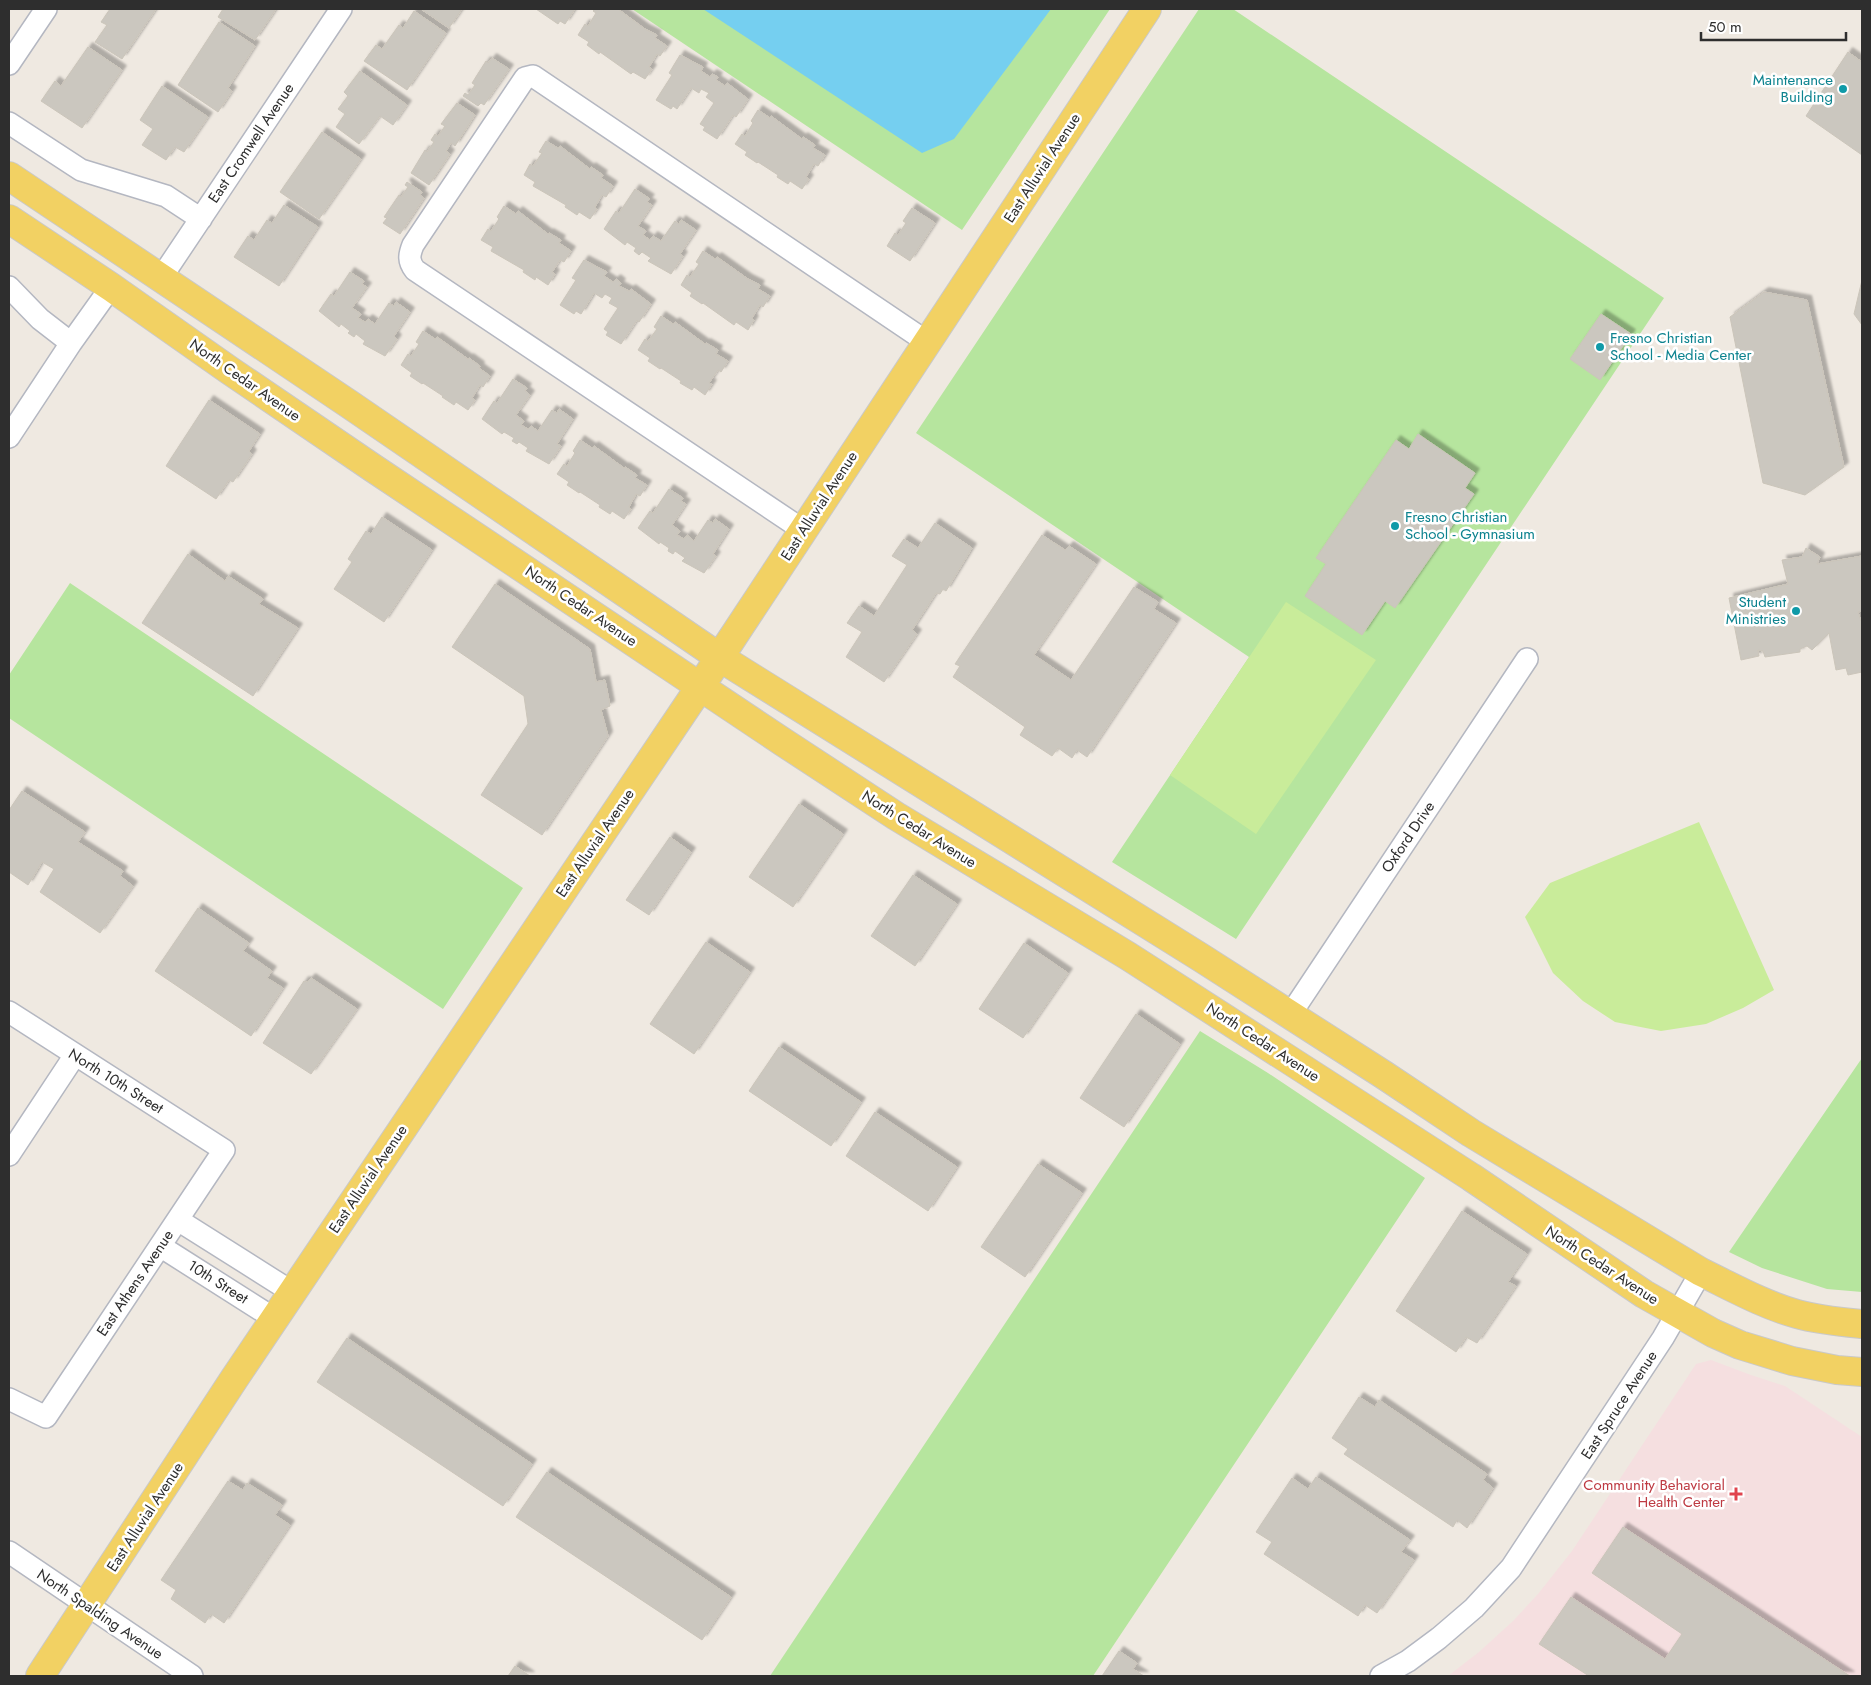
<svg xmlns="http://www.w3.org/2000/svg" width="1871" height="1685" font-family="Jost,sans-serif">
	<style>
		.medical { fill: #f5dfe0 }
		.green { fill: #b6e59e }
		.pitch { fill: #c9ec9a }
		.water { fill: #75cff0 }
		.building { fill: #cbc7bf; stroke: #cbc5ba; filter: url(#shadow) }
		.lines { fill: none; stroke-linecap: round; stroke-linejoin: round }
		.minor-casing { stroke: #b4b7c1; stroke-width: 24 }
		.major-casing { stroke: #c9c9c9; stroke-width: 30 }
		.minor { stroke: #fff; stroke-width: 21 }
		.major { stroke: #f2d163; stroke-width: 28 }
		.culture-dot { fill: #0f9aa8; stroke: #fff; stroke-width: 2 }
		.health-dot { fill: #e0444e; stroke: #fff; stroke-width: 2 }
		.labels { text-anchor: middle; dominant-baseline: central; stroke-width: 5; stroke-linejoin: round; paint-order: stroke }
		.culture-label { font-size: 15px; fill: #0d838f; stroke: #fff; text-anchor: end }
		.street-label { font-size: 15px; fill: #2e2e2e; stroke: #fff }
		.health-label { font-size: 15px; fill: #be3a42; stroke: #fff; text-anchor: end }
	</style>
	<defs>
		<filter id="shadow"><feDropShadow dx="4.5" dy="-4.5" stdDeviation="1" flood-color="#0004"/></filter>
	</defs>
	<rect width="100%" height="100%" fill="#efe9e1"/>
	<path class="medical" d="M1711,1360L1751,1375L1785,1386L1862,1437V1676H1448L1479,1652L1513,1621L1538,1594L1572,1551L1696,1364Z"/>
	<path class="green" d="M632,9H1110L962,230Z
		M1199,9H1233L1664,298L1236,939L1112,862L1249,657L916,433Z
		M70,583L523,888L443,1009L9,718V675Z
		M1200,1031L1268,1073L1425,1178L1093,1676H770Z
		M1862,1058V1292L1827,1289L1762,1268L1729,1252Z"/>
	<path class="pitch" d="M1286,602L1376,660L1256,834L1170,775Z
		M1699,822L1774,990L1743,1008L1706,1024L1661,1031L1615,1022L1583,1001L1553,973L1525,917L1550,883Z"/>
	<path class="water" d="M703,9H1051L954,139L922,153Z"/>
	<path class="building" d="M110,9H156L122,59L95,42L107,25L101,22Z
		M223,9H276L255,40L218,17Z
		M421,9H462L449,28Z
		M536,9H575L565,24L560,21L558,24Z
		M595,9H618L645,29L657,35L655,38L667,46L660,56L657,54L649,67L652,69L645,79L633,72L631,74L600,52L599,54L587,45L589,42L578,35L585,24L588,26L596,13L593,11Z
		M414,11L446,33L407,90L364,61L376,45L382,49L399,25L403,28Z
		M219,22L255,46L228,88L232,91L218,112L178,85Z
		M88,47L122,70L82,128L41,101L55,81L61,86Z
		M1848,52L1862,62V155L1806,116Z
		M680,55L703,67L701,71L710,77L712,74L718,77L716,80L725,86L727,83L748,99L736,117L733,115L717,139L703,130L705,127L700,124L714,103L706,97L709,93L701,89L699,93L691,88L677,109L673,106L671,109L656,100L672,75L669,73Z
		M492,58L509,69L484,105L481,103L478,106L463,96L465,93L468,95L475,85L472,83L486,61L488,63Z
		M360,71L407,105L393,125L380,116L359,144L336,127L345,114L338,109L348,96L344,92Z
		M162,86L208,117L184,152L175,147L166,160L142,145L153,129L140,120Z
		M457,103L475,115L455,146L451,143L446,151L450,154L429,185L411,173L425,150L427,152L434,142L431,140L435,134L438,136L445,126L441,124Z
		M758,110L770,118L771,116L802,139L803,137L815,145L813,148L825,155L818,166L814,164L806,177L809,179L802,189L790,181L788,184L777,177L778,175L758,162L757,163L745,155L747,152L735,144L742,134L745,136L753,123L751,121Z
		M322,132L361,159L319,219L280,192Z
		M546,141L558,148L560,146L590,169L591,167L603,175L601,178L613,186L606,197L602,195L595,207L597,209L590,219L579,212L577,215L565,207L566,205L533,186L535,182L524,175L530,164L533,166L542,153L539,152Z
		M407,182L422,192L420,195L424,198L400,234L383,223L387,218L384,217L399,195L401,197L408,187L405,185Z
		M635,189L650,199L647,202L652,205L638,226L646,231L643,235L650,240L653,236L661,241L675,221L679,224L681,220L696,230L680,254L683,256L671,274L648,261L651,258L642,252L639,255L634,251L636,248L627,242L625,245L604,229L616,211L619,213Z
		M284,205L318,227L279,286L234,257L248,236L254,240L267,220L272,223Z
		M504,206L516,214L518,211L548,234L549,233L561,240L559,243L571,251L564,262L560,260L552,272L555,274L548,285L536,277L535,280L523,272L524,270L491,251L493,247L481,240L488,229L491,231L499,219L497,217Z
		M912,208L935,223L910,261L887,246L895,233L898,235L906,223L903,221Z
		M703,251L715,259L717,257L748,279L760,285L758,289L770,296L763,307L760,305L752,318L754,320L748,330L736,322L734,325L703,303L702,304L690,296L692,293L681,285L687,275L690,277L699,264L696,262Z
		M584,260L607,272L604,276L613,282L616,279L621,283L619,286L629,291L631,289L651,304L639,322L637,320L621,344L606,335L608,332L604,329L618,308L609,303L612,298L605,294L602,298L594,293L581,314L576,311L574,314L560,305L576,280L572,278Z
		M350,272L364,281L362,284L367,287L352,308L361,314L358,318L365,322L368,319L375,324L389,303L394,306L396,302L410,312L394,336L397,339L385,356L363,344L365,341L356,334L354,337L348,333L350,331L341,324L339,327L319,311L331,294L334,296Z
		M1862,280V325L1854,314Z
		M1764,292L1807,300L1844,467L1805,495L1763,483L1730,317Z
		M1601,314L1631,334L1600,380L1570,359Z
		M661,316L673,324L675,322L705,344L706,343L718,350L716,354L728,361L721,372L718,370L709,383L712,384L705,395L694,387L692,390L680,383L681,381L661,368L660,369L648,361L650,358L638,350L645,339L648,341L657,329L654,327Z
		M423,331L435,339L437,337L468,359L469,358L480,366L479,368L490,376L483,387L480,385L472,398L475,400L468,410L456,402L454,405L442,397L443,396L423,383L422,384L410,376L412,373L401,365L408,354L411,356L419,344L416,342Z
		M513,379L527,388L525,391L530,395L516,415L524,421L521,425L528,429L531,426L538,431L552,410L557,413L559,409L573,419L557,444L561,446L549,464L526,451L528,448L519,442L517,444L512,441L514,438L504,432L502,434L482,419L494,401L497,403Z
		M209,400L260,434L249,451L252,454L233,482L229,480L216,499L166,466Z
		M1418,434L1475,473L1465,488L1474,494L1395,608L1385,601L1362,635L1305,596L1326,564L1316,558L1396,440L1409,449Z
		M580,440L592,448L594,446L624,468L625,467L637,475L635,478L647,485L640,496L636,494L629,507L631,509L624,519L612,511L610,514L599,507L600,505L580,492L579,493L567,485L569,482L557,474L564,464L567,466L575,453L573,451Z
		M669,489L683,498L681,501L686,504L672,525L680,531L677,535L684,539L687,535L694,541L708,520L713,523L715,519L729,529L713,554L716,556L704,573L682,561L685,558L675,551L673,554L668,551L669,548L660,542L659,544L638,528L650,511L653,513Z
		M382,517L432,550L384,622L334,589L352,562L348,559L366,531L371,534Z
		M935,523L972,548L946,591L943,589L940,594L936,593L912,630L917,634L884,682L846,657L862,632L847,623L859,606L874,616L907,565L892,556L904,539L918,548Z
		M1042,535L1065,550L1069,546L1096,564L1034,655L1071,680L1134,587L1158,602L1154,609L1176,623L1087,757L1077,750L1072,758L1058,748L1052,756L1020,735L1025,727L953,677L960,666L955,664Z
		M1806,548L1820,557L1817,564L1862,556V611L1858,612L1861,621H1862V672L1848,675L1846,668L1836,670L1829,633L1812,650L1807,646L1800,649V652L1765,657L1763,651L1758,650L1759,656L1741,660L1729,598L1788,584L1782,560L1802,557Z
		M188,554L225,581L228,576L263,599L259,604L298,628L253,696L142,623Z
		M495,584L590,649L596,682L605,680L610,706L601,710L608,736L542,835L481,795L528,724L524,696L452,647Z
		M22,791L85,832L78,842L123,871L120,876L133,886L100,933L40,892L54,869L42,862L28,885L9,872V810Z
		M799,804L843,834L793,907L749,877Z
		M670,837L691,852L649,915L626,900Z
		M913,875L957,904L915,966L871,936Z
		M198,908L249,943L243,951L272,971L267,978L283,988L251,1036L155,971Z
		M706,942L750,972L694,1054L650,1024Z
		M1024,943L1068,973L1023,1038L979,1009Z
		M311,978L357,1009L311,1074L263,1043L304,981L307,982Z
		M1136,1014L1180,1044L1124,1127L1080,1098Z
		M779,1047L861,1102L831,1146L749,1091Z
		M875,1112L957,1167L928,1211L846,1156Z
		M1038,1164L1082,1193L1025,1277L981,1247Z
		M1462,1211L1527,1254L1508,1282L1516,1286L1477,1343L1466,1337L1456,1352L1396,1311Z
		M347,1338L532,1464L503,1506L317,1382Z
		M1359,1397L1375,1407L1379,1400L1487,1474L1483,1480L1493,1488L1467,1528L1457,1520L1453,1527L1344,1454L1348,1449L1332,1438Z
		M547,1472L731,1597L702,1640L516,1517Z
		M1316,1477L1410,1540L1401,1552L1414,1560L1377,1613L1365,1605L1358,1616L1264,1554L1272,1542L1256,1532L1292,1478L1308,1489Z
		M228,1481L243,1490L247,1483L282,1505L275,1515L290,1525L224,1623L211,1614L205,1623L171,1599L176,1590L161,1580Z
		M1623,1527L1850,1676H1589L1539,1644L1571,1597L1665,1659L1682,1634L1592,1573Z
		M1119,1651L1137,1663L1133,1669L1144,1676H1102Z
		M515,1666L530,1676H508Z"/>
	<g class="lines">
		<g class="minor-casing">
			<path id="minor" d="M9,64L46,9
				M9,123L81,170L166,196L201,219
				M161,278L341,9
				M9,287L40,319L71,343
				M9,437L71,343L111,287
				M803,530L415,270C408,261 409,255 413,245L525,78L533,76L927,342
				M9,1012L224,1150L46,1417L9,1399
				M1290,1015L1527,659
				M9,1155L75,1055
				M178,1220L292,1292
				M160,1246L275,1319
				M9,1552L192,1676
				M1381,1676L1408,1661L1439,1638L1474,1608L1511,1568L1663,1338L1701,1272"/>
		</g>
		<g class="major-casing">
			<path id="major" d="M9,176L349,404L719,657L1200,957L1384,1075L1471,1133L1701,1272C1732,1287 1764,1305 1797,1314C1818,1320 1841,1322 1862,1324
				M9,219L111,287L229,370L373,468L783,742L896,816L1128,956L1471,1177L1644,1294L1713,1333L1740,1345L1792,1361L1837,1370L1862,1372
				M40,1676L234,1379L700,687L1147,9"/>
		</g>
		<use href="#minor" class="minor"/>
		<use href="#major" class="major"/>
	</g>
	<g class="culture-dot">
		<circle cx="1843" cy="89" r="5"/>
		<circle cx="1600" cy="347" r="5"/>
		<circle cx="1395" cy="526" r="5"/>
		<circle cx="1796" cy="611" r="5"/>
	</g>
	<path class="health-dot" d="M1733.5 1486.5h5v5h5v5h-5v5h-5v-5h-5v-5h5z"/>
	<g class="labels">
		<g class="culture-label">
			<text x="1833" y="80">Maintenance<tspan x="1833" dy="17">Building</tspan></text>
			<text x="1610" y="338" text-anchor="start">Fresno Christian<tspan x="1610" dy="17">School - Media Center</tspan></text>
			<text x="1405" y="517" text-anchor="start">Fresno Christian<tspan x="1405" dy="17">School - Gymnasium</tspan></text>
			<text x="1786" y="602">Student<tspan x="1786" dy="17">Ministries</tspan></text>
		</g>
		<g class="street-label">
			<text transform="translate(251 143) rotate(-56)">East Cromwell Avenue</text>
			<text transform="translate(1042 168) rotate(-57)">East Alluvial Avenue</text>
			<text transform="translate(245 380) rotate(35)">North Cedar Avenue</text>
			<text transform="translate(819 506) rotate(-57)">East Alluvial Avenue</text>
			<text transform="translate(581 606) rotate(34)">North Cedar Avenue</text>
			<text transform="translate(919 829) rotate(32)">North Cedar Avenue</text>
			<text transform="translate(1408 837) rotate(-56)">Oxford Drive</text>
			<text transform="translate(595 843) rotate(-56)">East Alluvial Avenue</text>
			<text transform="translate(1263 1042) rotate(33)">North Cedar Avenue</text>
			<text transform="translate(116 1081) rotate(32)">North 10th Street</text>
			<text transform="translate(368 1179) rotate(-56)">East Alluvial Avenue</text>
			<text transform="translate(1602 1265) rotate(33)">North Cedar Avenue</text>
			<text transform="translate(218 1282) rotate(32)">10th Street</text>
			<text transform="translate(135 1283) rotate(-56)">East Athens Avenue</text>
			<text transform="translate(1619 1405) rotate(-57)">East Spruce Avenue</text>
			<text transform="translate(145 1517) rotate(-57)">East Alluvial Avenue</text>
			<text transform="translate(100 1614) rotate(34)">North Spalding Avenue</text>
		</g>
		<g class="health-label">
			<text x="1725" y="1485">Community Behavioral<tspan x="1725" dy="17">Health Center</tspan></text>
		</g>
	</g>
	<rect width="1871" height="1685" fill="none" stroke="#2e2e2e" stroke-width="20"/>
	<path d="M1701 32v8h145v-8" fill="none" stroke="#2e2e2e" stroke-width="2.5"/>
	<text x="1708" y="32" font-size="15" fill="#2e2e2e" stroke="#ffffff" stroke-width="4" paint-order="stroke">50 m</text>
</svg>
